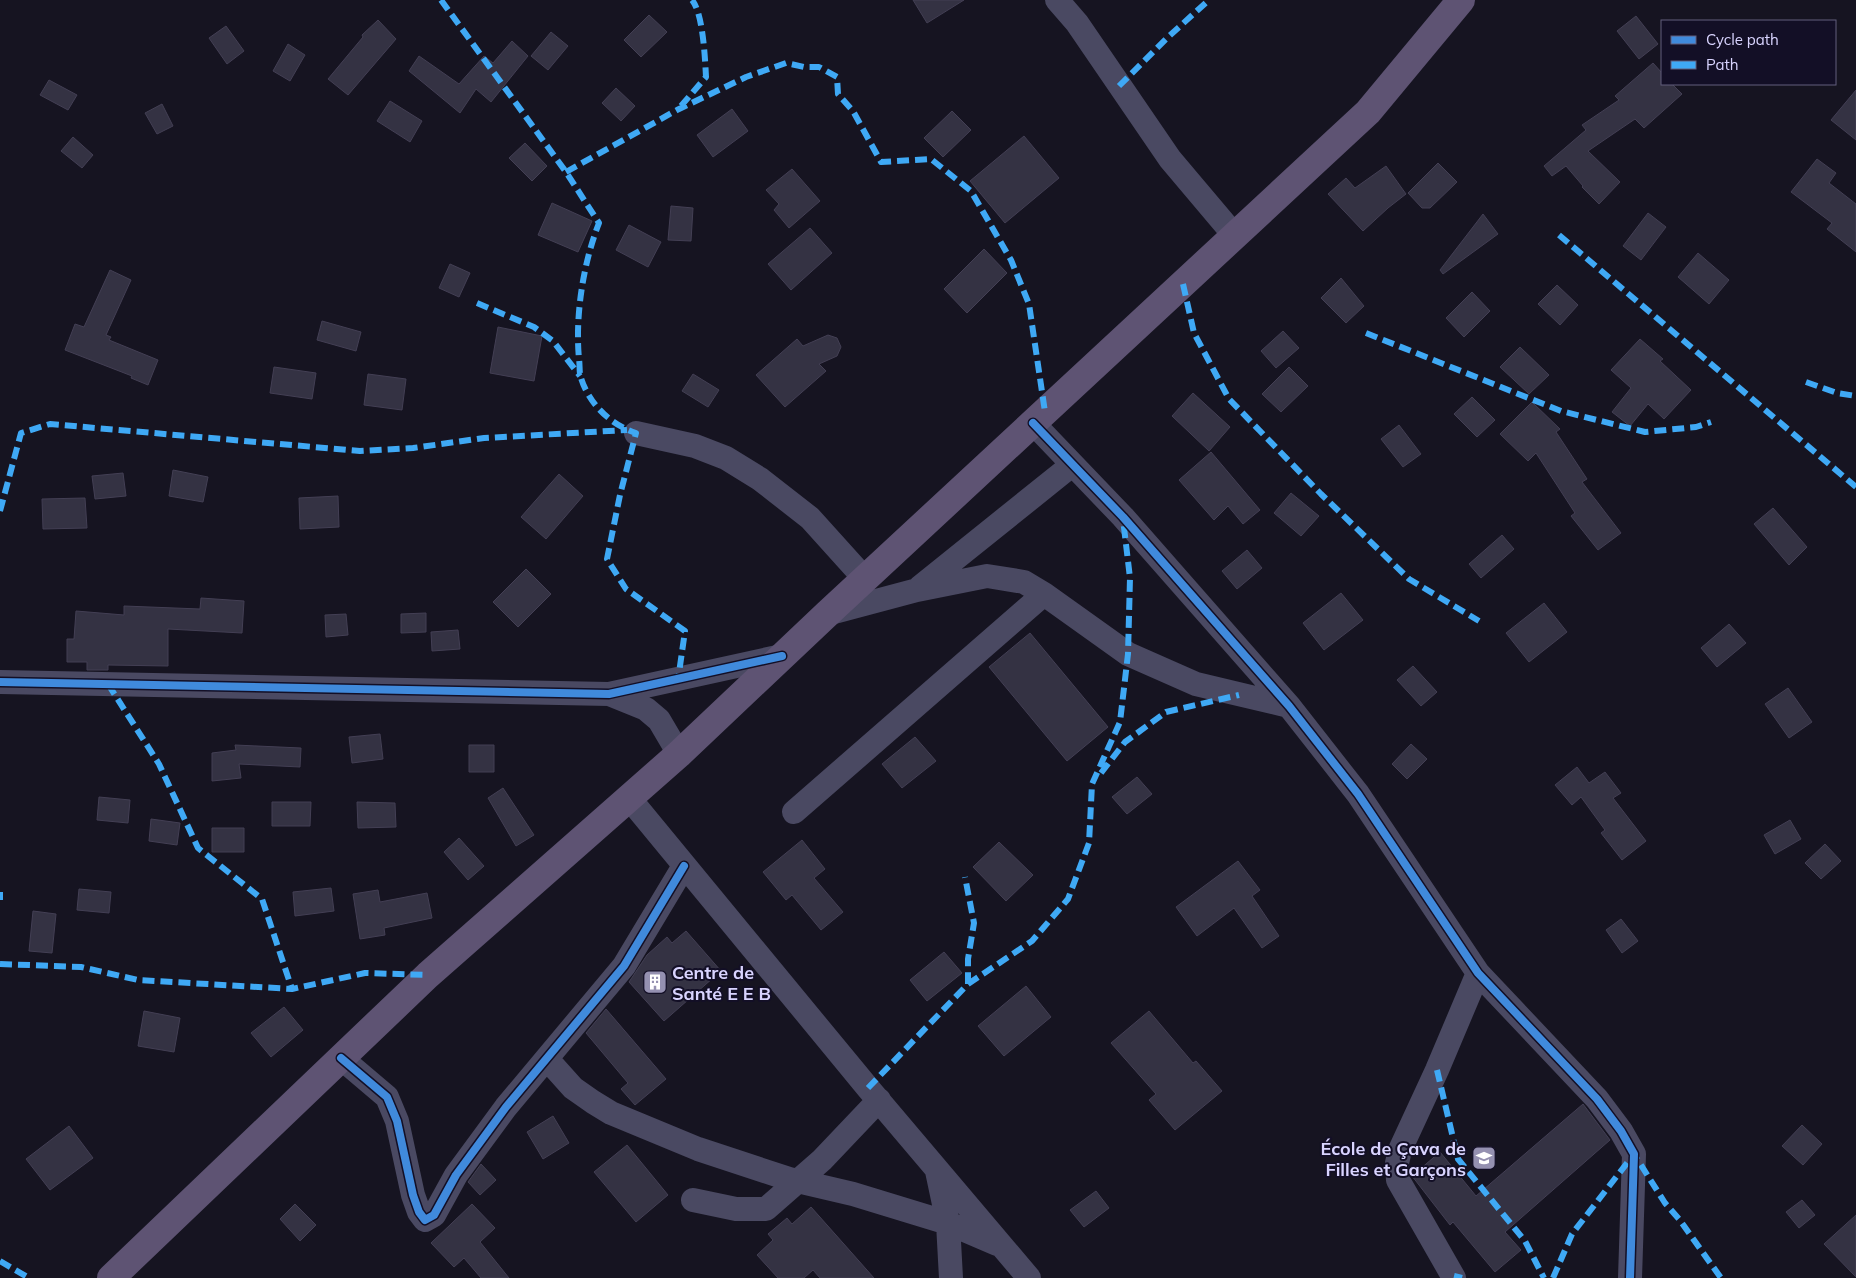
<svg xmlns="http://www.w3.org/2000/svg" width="1856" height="1278" font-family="Mulish,sans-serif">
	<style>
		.building { fill: #343243; stroke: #433f54 }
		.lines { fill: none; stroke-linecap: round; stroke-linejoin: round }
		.street { stroke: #4a4962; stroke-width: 24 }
		.primary { stroke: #5e5373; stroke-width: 28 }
		.quiet { stroke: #3fa9f5; stroke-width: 6; stroke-dasharray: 12 6; stroke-linecap: butt }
		.cycleway-casing { stroke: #130f26; stroke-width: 11 }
		.cycleway { stroke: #408adc; stroke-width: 8 }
		.labels { text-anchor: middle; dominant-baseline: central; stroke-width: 4; stroke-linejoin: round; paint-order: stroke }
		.poi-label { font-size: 18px; font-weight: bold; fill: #d9d4ff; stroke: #130f26; text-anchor: start }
	</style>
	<rect width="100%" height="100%" fill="#161421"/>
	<path class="building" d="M913,0H964L927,23Z
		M649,15L667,32L641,57L624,40Z
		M1636,16L1658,44L1639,59L1617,31Z
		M378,20L396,39L348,95L328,79L363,37L362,35Z
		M226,26L244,51L227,64L209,38Z
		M551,32L568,46L548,70L531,56Z
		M512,41L528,56L491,102L476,89L460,113L409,71L419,56L459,84L484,56L493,63Z
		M288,44L305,55L290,81L273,71Z
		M1653,63L1662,73V84H1672L1682,94L1644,128L1635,119L1588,151L1620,182L1599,204L1582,187L1583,186L1566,166L1552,176L1544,166L1586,130L1582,125L1619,100L1615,96Z
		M49,80L77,95L68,110L40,95Z
		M616,88L635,106L621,121L602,103Z
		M1856,90V140L1831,120Z
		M390,101L422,121L410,142L377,121Z
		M162,104L173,126L157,134L145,113Z
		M732,109L748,131L713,157L697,135Z
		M952,111L971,130L943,157L924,138Z
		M1024,136L1059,178L1005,223L970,181Z
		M73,137L93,155L82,168L61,151Z
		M525,143L547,166L532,181L509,158Z
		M1817,159L1836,173L1829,183L1856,204V252L1827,229L1832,223L1791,192Z
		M1438,163L1457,182L1430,208H1422L1408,193Z
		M1386,166L1406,194L1388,208L1363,231L1328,194L1346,178L1355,188Z
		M792,169L820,201L789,228L774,210L779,204L766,190Z
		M552,203L592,221L578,252L538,235Z
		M671,206L693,208L691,241L668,240Z
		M1648,213L1666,227L1641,260L1623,246Z
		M1483,214L1498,234L1443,274L1440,270Z
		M629,225L661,242L648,267L616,250Z
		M810,228L832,253L791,290L768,264Z
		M984,249L1007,273L967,313L944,289Z
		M1698,253L1729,280L1709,304L1678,277Z
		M450,264L470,273L459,297L439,288Z
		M110,270L131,280L106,335L111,337L109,340L158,360L148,385L131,378L132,376L65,350L75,324L84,327Z
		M1341,278L1364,306L1346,323L1321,298Z
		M1557,285L1578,305L1560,325L1538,304Z
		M1472,292L1490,311L1464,337L1446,318Z
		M322,321L361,332L356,351L317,340Z
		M498,327L542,336L534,381L490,373Z
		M1283,331L1299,348L1276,368L1261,351Z
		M828,335L837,338L841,347L837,356L819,364L826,371L785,407L756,375L797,339L803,346Z
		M1640,339L1663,359L1660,361L1691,390L1664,419L1648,404L1630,426L1612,412L1631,388L1611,370Z
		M1520,347L1549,375L1529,394L1500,367Z
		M274,367L316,373L312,399L270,393Z
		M1289,367L1308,386L1281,412L1262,394Z
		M368,374L406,379L402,410L364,405Z
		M693,374L719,390L708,407L682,391Z
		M1193,393L1230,427L1209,451L1172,416Z
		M1472,397L1495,420L1477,437L1454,414Z
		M1532,402L1560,429L1556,432L1587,479L1582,482L1621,533L1598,550L1571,516L1575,513L1536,453L1528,461L1500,434Z
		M1399,425L1421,454L1403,467L1381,439Z
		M1211,452L1260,510L1243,524L1228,506L1214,520L1179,480Z
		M173,470L208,477L203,502L169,496Z
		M123,473L126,496L95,499L92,476Z
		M559,474L583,496L546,539L521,517Z
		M1291,493L1319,516L1301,536L1274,513Z
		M338,496L339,527L300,529L299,498Z
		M85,498L87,528L43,529L42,499Z
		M1773,508L1807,547L1789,565L1754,524Z
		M1502,535L1514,549L1481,578L1469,564Z
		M1247,550L1262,568L1237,589L1222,571Z
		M526,569L551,594L518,627L493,602Z
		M1341,593L1363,620L1324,650L1303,623Z
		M201,598L244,601L242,633L168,629V666L108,665V670H87V662H67V639H74L76,611L124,615V606L200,609Z
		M1544,603L1567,632L1529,662L1506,633Z
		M426,613V632L401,633V614Z
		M346,614L348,635L326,637L325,615Z
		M1729,624L1746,643L1717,667L1701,648Z
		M458,630L460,649L432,651L431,632Z
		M1030,633L1108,727L1067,761L989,667Z
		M1413,666L1437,692L1421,706L1397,680Z
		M1788,688L1812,722L1789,738L1765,704Z
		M380,734L383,759L352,763L349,737Z
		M915,737L936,761L902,788L882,764Z
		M1411,744L1427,759L1407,779L1392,764Z
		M235,745L301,748L300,767L239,764L241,778L212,781V753L236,750Z
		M469,745H494V772H469Z
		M1577,767L1589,783L1605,772L1621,793L1613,798L1646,841L1622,860L1601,833L1605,830L1581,797L1572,805L1555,785Z
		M1137,777L1152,794L1127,814L1112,797Z
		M503,788L534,835L516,846L488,798Z
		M99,797L130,800L128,823L97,820Z
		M272,802H311L310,826H272Z
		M357,802L395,803L396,827L358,828Z
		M151,819L180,823L177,845L149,841Z
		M1790,820L1801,839L1775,854L1764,835Z
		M212,828H244V852H212Z
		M459,838L484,866L468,880L444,852Z
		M802,840L825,869L814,878L843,912L821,930L792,895L786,900L763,872Z
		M999,842L1033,875L1006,901L973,867Z
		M1825,844L1841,861L1821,879L1805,863Z
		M1238,861L1260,890L1252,896L1279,936L1262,948L1234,908L1197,936L1176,907Z
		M331,888L334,911L295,916L293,892Z
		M79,889L111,892L109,913L77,910Z
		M378,890L380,902L427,893L432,918L384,928L385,935L360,939L353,894Z
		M33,911L56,914L52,953L29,951Z
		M1621,919L1638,941L1622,953L1606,930Z
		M686,931L721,971L664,1021L629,982L647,955L667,937L672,943Z
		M944,952L962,973L927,1001L910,980Z
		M1026,986L1051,1017L1004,1056L978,1026Z
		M284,1007L303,1030L271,1057L251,1033Z
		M606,1009L666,1079L635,1105L621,1089L628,1083L586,1033Z
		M144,1011L180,1018L174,1052L138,1046Z
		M1149,1011L1193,1063L1196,1061L1222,1091L1175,1130L1149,1100L1156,1094L1111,1043Z
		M1583,1104L1610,1140L1505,1232L1521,1250L1495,1272L1453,1222L1450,1225L1412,1176L1440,1152L1476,1196Z
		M553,1116L569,1143L543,1159L527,1132Z
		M1802,1125L1822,1144L1803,1165L1782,1146Z
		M69,1126L93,1158L50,1190L26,1159Z
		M627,1145L668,1195L636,1222L594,1172Z
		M481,1164L496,1180L480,1195L468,1182Z
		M1096,1191L1109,1208L1084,1227L1070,1210Z
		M1802,1200L1815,1215L1799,1228L1786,1212Z
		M295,1204L316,1225L300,1241L280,1219Z
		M472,1204L495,1228L480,1242L509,1278H481L464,1258L454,1267L431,1243Z
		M811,1207L843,1243L874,1278H820L813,1270L804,1278H778L757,1255L773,1240L768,1234L787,1218L792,1224Z
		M1856,1215V1277L1824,1244Z"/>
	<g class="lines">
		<path class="street" d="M1057,0L1077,23L1170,159L1235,236
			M1033,423L1123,517L1289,706L1358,794L1478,973L1597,1099L1621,1131L1634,1154L1630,1278
			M636,433L695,446L726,458L760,479L810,518L865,579
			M920,587L1072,465
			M827,614L917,590L987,576L1024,582L1044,594L1128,654L1196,684L1289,706
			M0,682L609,694L782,656
			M609,694L646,709L659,720L679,754
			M629,798L868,1088L1029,1278
			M794,812L1044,594
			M341,1058L387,1097L397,1121L413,1195L419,1212L425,1220L434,1215L456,1175L506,1107L624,966L684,866
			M547,1059L573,1088L593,1102L611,1113L698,1149L789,1179L853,1194L948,1223L997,1244
			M937,1171L948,1223L951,1278
			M693,1200L736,1209H766L822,1160L879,1100
			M1454,1278L1398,1180L1397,1163L1400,1150L1437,1070L1478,973"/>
		<path class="primary" d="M111,1278L428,975L679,754L827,614L1368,112L1461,0"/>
		<path class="quiet" d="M441,0L566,172L599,223C583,264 575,316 579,359C580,365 579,373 581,378C589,404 611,425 636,433L620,495L607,559L626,589L685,631L678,680
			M1119,86L1168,37L1209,0
			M681,106L706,77C705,58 703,13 692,0
			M566,172L677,110L746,77L786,63L804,67H819L837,77L838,94L853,111L881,162L931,159L971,191L1011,260L1029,304L1045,412
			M1559,235L1856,487
			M1183,284L1194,333L1229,399L1321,494L1409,579L1479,621
			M477,303L534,327L553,341L580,376
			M1366,333L1561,411L1645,432L1696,427L1711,422
			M1806,382L1837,393L1856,396
			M0,511L21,433L50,424L360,451L413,448L484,438L627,430
			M108,684L159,764L198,848L262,899L292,989
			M1101,773L1125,742L1166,712L1239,695
			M0,892V900
			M0,964L81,967L138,980L292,989L365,973L428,975
			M968,984L1032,941L1068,899L1089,843L1092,784L1120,722L1128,654L1130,578L1123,519
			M1437,1070L1458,1159L1525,1241L1544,1278
			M868,1088L968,984V959L974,923L965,877
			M0,1261L29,1278
			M1454,1276L1462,1278
			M1553,1278L1572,1234L1634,1154L1665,1203L1679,1219L1721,1278"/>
		<g class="cycleway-casing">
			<path id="cycleway" d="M1033,423L1123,517L1289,706L1358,794L1478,973L1597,1099L1621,1131L1634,1154L1630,1278
				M0,682L609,694L782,656
				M341,1058L387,1097L397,1121L413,1195L419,1212L425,1220L434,1215L456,1175L506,1107L624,966L684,866"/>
		</g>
		<use href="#cycleway" class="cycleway"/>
	</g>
	<defs>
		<g id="building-square" transform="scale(1.25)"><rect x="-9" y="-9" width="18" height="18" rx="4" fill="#9591b1" stroke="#130f26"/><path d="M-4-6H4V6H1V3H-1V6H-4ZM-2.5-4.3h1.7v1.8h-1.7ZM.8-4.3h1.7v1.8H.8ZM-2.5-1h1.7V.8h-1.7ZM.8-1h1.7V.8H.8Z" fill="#fff"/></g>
		<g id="school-square" transform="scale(1.25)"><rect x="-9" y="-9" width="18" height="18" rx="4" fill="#9591b1" stroke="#130f26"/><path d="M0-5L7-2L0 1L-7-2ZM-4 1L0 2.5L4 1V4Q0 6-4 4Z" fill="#fff"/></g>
	</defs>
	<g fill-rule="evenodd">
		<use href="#building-square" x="655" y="982"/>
		<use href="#school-square" x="1484" y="1158"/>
	</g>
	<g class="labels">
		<g class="poi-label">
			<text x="672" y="972">Centre de<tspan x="672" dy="21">Santé E E B</tspan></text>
			<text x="1466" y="1148" text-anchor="end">École de Çava de<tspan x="1466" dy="21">Filles et Garçons</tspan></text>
		</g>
	</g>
	<rect x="1661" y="20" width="175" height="65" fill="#130f26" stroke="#625e7d"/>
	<rect x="1671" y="36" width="25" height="8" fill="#408adc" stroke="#625e7d"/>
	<text x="1706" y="45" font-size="15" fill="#d9d4ff">Cycle path</text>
	<rect x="1671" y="61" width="25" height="8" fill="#3fa9f5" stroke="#625e7d"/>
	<text x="1706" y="70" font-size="15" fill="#d9d4ff">Path</text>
</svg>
